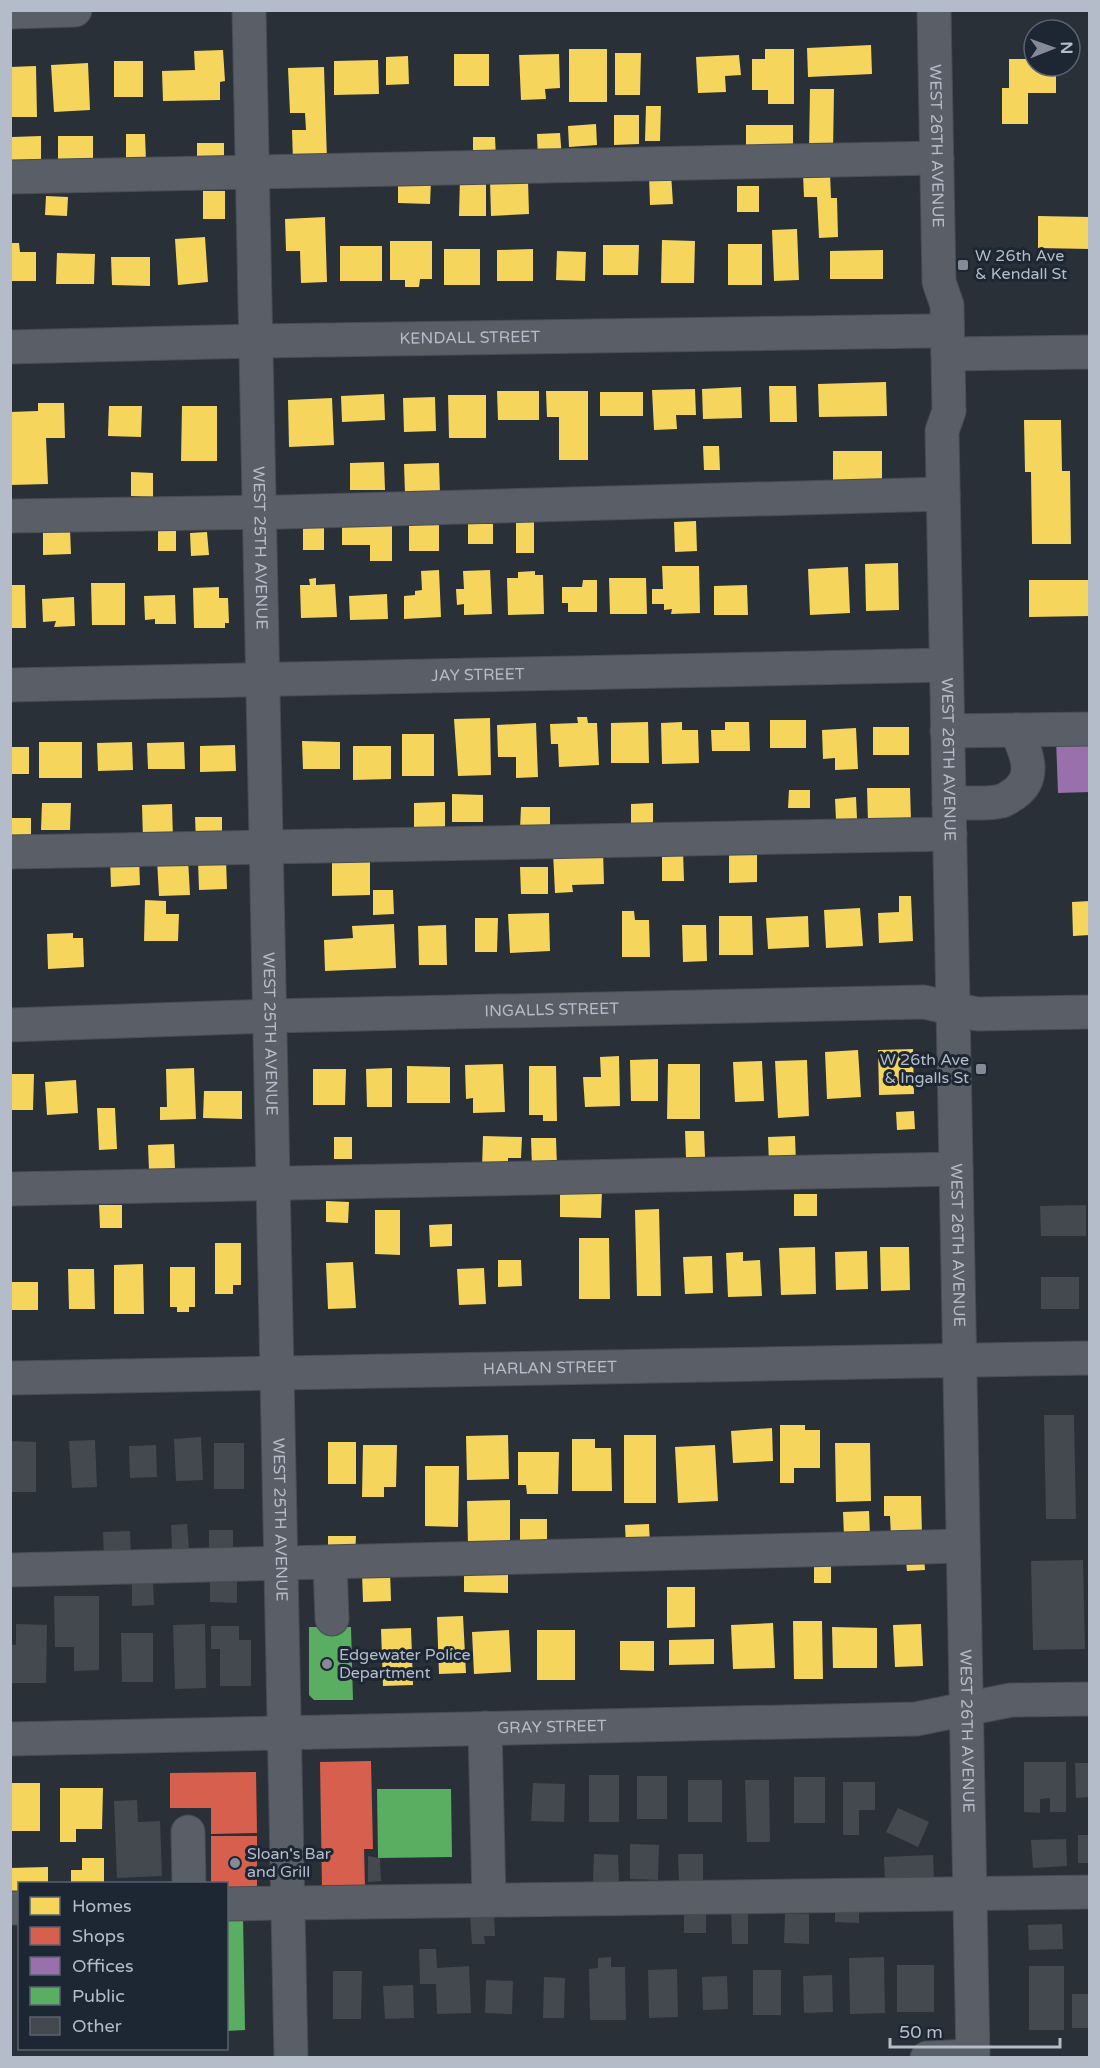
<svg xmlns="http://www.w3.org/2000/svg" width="1100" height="2068" font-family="'Varela Round',sans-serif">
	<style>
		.homes { fill: #f6d55c }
		.shops { fill: #d6604d }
		.offices { fill: #9970ab }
		.public { fill: #5aae61 }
		.building { fill: #444950 }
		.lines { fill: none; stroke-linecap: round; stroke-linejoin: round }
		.minor-casing { stroke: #484c53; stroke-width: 35 }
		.minor { stroke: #5a5e66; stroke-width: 33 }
		.poi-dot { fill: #848b96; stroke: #1d2633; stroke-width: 2 }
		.labels { text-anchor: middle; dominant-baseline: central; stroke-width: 6; stroke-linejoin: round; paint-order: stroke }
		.street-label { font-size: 16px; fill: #b4bcc9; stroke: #1d2633 }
		.poi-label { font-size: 16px; fill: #b4bcc9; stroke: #1d2633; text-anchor: start }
	</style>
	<rect width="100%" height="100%" fill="#2a3038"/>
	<path class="homes" d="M871,45L872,74L808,77L807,48Z
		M569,49H607V102H569Z
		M765,49H794V104H768V90H752V59H765Z
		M223,50L225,81L220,82V100L163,101L162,71L195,70L194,51Z
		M615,53H641L640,95H615Z
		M454,54H489V86H454Z
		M559,54L560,88L545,89L546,99L521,100L519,55Z
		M739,55L741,75L725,76L726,92L698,93L696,57Z
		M408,56L409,84L386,85V57Z
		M1009,59H1034V66H1056V93H1028V124H1002V88H1009Z
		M378,60L379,94L334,95V61Z
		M114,61H143V97H114Z
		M88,63L90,110L54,112L51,65Z
		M36,66L37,117H10V67Z
		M324,67L327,160L293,162L292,130H306L305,113H290L288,68Z
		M810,89H834L833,153L809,152Z
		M646,106H661L660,141H645Z
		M614,115H639V144L614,145Z
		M596,124L597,145L569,147L568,126Z
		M746,125H793V151H746Z
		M560,133L562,158L538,159L537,134Z
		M126,134H145L146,161L126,160Z
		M41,136V162H12V137Z
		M58,136H93V164H58Z
		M473,137H495L496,158H473Z
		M197,143H224V164L197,163Z
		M671,173L673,204L650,205L649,175Z
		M830,173L831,198H837L838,237L819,238L817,197H804L803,174Z
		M460,178H486V216H459Z
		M528,180L529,214L491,216L490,181Z
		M398,181H431L430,204L398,203Z
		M737,186H759V212H737Z
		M203,191H225V219H203Z
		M46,196L68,197L67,216L45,215Z
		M1038,216L1090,217V249L1038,248Z
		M325,217L327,282L301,283L300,251H286L285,219Z
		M797,229L799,280L774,281L772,230Z
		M205,237L208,282L178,285L175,239Z
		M662,240L695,241L694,283H661Z
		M390,241H432V279H420L419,287H405V280H390Z
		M10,243H19L20,252H36V281H10Z
		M728,244H762V285H728Z
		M603,245H639L638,275H603Z
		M340,246H382V281H340Z
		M444,249H480V285H444Z
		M533,249V281H497V250Z
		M883,250V279H830V251Z
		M557,251L586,252L585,281L556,280Z
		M57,253L95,254L94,284H56Z
		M111,257H150V286L112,285Z
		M886,382L887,416L819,417L818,384Z
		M769,386H796L797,422H770Z
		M741,387L742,418L703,419L702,389Z
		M695,389L696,415H676L677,429L654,430L652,390Z
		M497,391H539V420H498Z
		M546,391H588V460H559V417H547Z
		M600,392H643V416H600Z
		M384,394L385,420L342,422L341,396Z
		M448,395H486V438H449Z
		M435,397L436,431L404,432L403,398Z
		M332,398L334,445L289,447L288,400Z
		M38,403H64L65,438H46L48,484L10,485V412L38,411Z
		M109,406H142L141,437L108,436Z
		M182,406H217V461H181Z
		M1024,420H1061L1062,471H1070L1071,544H1032L1031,472H1025Z
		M703,446H719L720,470H704Z
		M833,451H882V484L833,485Z
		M384,462L385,490H350V463Z
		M439,463L440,494H405L404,464Z
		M131,472L153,473V497L131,496Z
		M303,519H324V550H303Z
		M439,520V551H409V521Z
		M516,520H534V553H516Z
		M696,521L697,551L675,552L674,522Z
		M342,522H392V561H370V545H342Z
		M468,524H493V544H468Z
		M158,528H176V551H158Z
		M70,529L71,554L43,555V530Z
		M207,532L209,555L191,556L190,533Z
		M898,563L899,610L866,611L865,564Z
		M662,566H699L700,613L671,614L672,609L664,610V604H652V589H663Z
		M848,567L850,613L810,615L808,569Z
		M439,570L441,617L404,619V596L415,595V591L422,590L421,571Z
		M490,570L492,614L464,615V604L457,605L456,589H464L463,571Z
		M535,571V575H543L544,614L508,615L507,578H518V572Z
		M316,578V585L335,584L337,617L301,618L300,585H310L309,579Z
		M609,578H646L647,614H610Z
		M583,580H597V612H568V603H562V587H582Z
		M1029,580H1090V616L1029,617Z
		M91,583H125V625H92Z
		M10,585H25L26,628H10Z
		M747,585L748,615H714V586Z
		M219,587V598H228L229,623H225V628H194L193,588Z
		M387,594L388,619L350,620L349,596Z
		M175,595L176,624H155V619L145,620L144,596Z
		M74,597L75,626L54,627L56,621L43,622L42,599Z
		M577,717H587L588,723H597L599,765L559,767L558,744H551L550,724L578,723Z
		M490,718L491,775L458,776L454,719Z
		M770,720H806V748H770Z
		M648,722L649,763H611V723Z
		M682,722V730H698L699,763L662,764L661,723Z
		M725,722H749L750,751H712L711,730H725Z
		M536,723L538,777L516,778V757H498L497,725Z
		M873,727H909V755H873Z
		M856,728L858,769L835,770V758L823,759L822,730Z
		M402,734H434V776H402Z
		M302,741L340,742V769H303Z
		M39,742H82V778H39Z
		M132,742L133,770L98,771L97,743Z
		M184,742L185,769H148L147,743Z
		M235,745L236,771L200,772V746Z
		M353,746H391V779L353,780Z
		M10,747H29V774H10Z
		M867,788H910L911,821L868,822Z
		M789,790H810V808H788Z
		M452,794L483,795V822H452Z
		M856,797L857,819L836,820L835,799Z
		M445,802V827L414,828V803Z
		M42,803H71L70,830H41Z
		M653,803V831H631V804Z
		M172,804L173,840H143L142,805Z
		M521,807H550V829H520Z
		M195,817H222V840L196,841Z
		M10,818H31V839L10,838Z
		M603,850L604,884L572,885L573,892L555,893L553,852Z
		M662,850H683L684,881H662Z
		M757,854V882L729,883V855Z
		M139,857L140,885L111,887L110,858Z
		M188,858L190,895L159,896L157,860Z
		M226,859L227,889L199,890L198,860Z
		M370,859V895L332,896V860Z
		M520,867H548V894H521Z
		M373,890H393L394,914L373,915Z
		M899,896H911L913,941L879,943L878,913L899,912Z
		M145,900L166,901V914H179L178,941H144Z
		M1090,901V935L1073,936L1072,902Z
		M860,908L863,946L826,948L824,910Z
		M622,911H634L635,920H649L650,957H622Z
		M549,913L550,951L510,953L508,914Z
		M719,916H752L753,955H719Z
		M808,916L809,947L768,949L766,918Z
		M475,918H498L497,952H475Z
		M394,924L396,968L325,971L324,940L353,938L352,926Z
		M446,925L447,965H419L418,926Z
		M682,925H706L707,961L683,962Z
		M73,933V938H83L84,967L48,969L47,934Z
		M913,1049L914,1094L879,1095L878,1050Z
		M858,1050L861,1097L827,1099L825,1052Z
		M619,1056L620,1106L585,1107L583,1077H601L600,1057Z
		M658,1059V1101H631L630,1060Z
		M807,1060L809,1116L778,1118L775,1061Z
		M762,1061L764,1101L735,1102L733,1062Z
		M503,1064L505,1112L473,1113V1098L466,1099L465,1065Z
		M668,1064H700V1119H667Z
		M407,1066L450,1067V1103H407Z
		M529,1066H556L557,1121H543V1115H529Z
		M194,1068L196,1119L160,1120V1107H167L166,1069Z
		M392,1068V1107H367L366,1069Z
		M313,1069H346L345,1105H313Z
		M10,1074H34L33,1110H10Z
		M76,1080L78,1113L47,1115L45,1082Z
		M204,1091H242V1119L203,1118Z
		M97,1108H115L117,1149L99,1150Z
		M914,1111L915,1129L897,1130L896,1112Z
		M685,1131H704L705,1157L686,1158Z
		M483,1136L522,1137L521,1158H508V1170H482Z
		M795,1136L796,1163L769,1164L768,1137Z
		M334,1137H352V1159H334Z
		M531,1138H556L557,1167H532Z
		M174,1144L175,1169L149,1170L148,1145Z
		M560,1189L602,1190L601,1218L560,1217Z
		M794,1194H817V1216H794Z
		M326,1201L349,1202L348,1223L326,1222Z
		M99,1205H122V1228H100Z
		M659,1209L661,1296H637L635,1210Z
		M375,1210H400V1255L375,1254Z
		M452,1224V1246L430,1247L429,1225Z
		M579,1238H609L610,1299H579Z
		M215,1243H241V1285H233V1294H215Z
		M815,1247L816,1294L781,1295L779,1248Z
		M880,1247H909L910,1290L881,1291Z
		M867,1251L868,1289L836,1290L835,1252Z
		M743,1252V1261L760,1260L762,1296L728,1297L726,1253Z
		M712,1256L713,1293L685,1294L683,1257Z
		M498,1260H521L522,1286L498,1287Z
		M353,1262L356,1308L328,1309L326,1263Z
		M143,1264L144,1314H114V1265Z
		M170,1267H195V1307H189V1312H177V1307H170Z
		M484,1268L486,1304L459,1305L457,1269Z
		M68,1269H94L95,1309H69Z
		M12,1282H38V1310H12Z
		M780,1425H805V1430H820V1468H794V1483H780Z
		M772,1428L773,1461L733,1463L731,1431Z
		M508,1435L509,1479L467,1480L466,1436Z
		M624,1435H656V1503H624Z
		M572,1439H595V1448H611L612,1491H572Z
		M328,1442H356V1484H328Z
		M835,1443H870L871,1501L836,1502Z
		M363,1445H397L396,1487H384V1497H362Z
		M715,1445L718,1501L678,1503L675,1447Z
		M518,1452H559L558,1494H527L526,1485H518Z
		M425,1466H459L458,1527L425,1526Z
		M884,1496H921L922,1536H891L890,1516H884Z
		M510,1500V1544L468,1545L467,1501Z
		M869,1511L870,1535L844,1536L843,1512Z
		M520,1519H547V1546H520Z
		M649,1524L650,1545L626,1546L625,1525Z
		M328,1536H356L355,1555H328Z
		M924,1555L925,1570L907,1571L906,1561Z
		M814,1558H831V1583H814Z
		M390,1570L391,1601L363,1602L362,1572Z
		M464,1571H508V1593L464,1592Z
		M667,1587H695V1627L667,1628Z
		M463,1616L466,1673L439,1674L437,1617Z
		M793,1621H822L823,1679H794Z
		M773,1623L775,1668L733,1669L731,1625Z
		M921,1624L923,1666L895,1667L893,1625Z
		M832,1627L877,1628V1668H833Z
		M411,1628L413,1685L383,1686L381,1629Z
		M509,1630L511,1672L474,1674L472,1632Z
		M537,1630H575V1680H537Z
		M714,1639V1664L669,1665V1640Z
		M620,1641H654V1671L620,1670Z
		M11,1783H40V1831H12Z
		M60,1788H103L102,1829H76V1842H60Z
		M82,1858H104V1884H71V1870H82Z
		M48,1867V1884H20V1892H10V1868Z"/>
	<path class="shops" d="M371,1761L373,1849H364L365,1888L322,1889L320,1762Z
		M256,1772L257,1833L211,1834V1808H170V1773Z
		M211,1836H257V1892H226V1884H211Z"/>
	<path class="offices" d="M1056,738H1090V792L1058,793Z"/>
	<path class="public" d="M309,1627H351L353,1700H314L309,1695Z
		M377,1789H451L452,1857L378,1858Z
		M226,1916H243L245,2030L226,2031Z"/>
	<path class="building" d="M1086,1205V1236H1041L1040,1206Z
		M1041,1277H1079V1309H1041Z
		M1044,1415H1074L1076,1519H1046Z
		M201,1437L203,1480L176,1481L174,1439Z
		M95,1440L97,1487L72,1488L69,1441Z
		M10,1441L36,1442V1492H10Z
		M214,1443H244V1489H214Z
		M156,1445L157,1477L130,1478L129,1446Z
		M187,1524L189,1549L172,1550L171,1525Z
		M209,1530H233V1552L209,1553Z
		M130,1531L131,1556L104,1557L103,1532Z
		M1083,1560L1085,1649L1033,1650L1031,1561Z
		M153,1581L154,1605L132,1606V1582Z
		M210,1581H237V1603L210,1602Z
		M54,1596H99V1670L74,1671V1647H55Z
		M16,1624L47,1625L46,1683H10V1645H16Z
		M205,1624L206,1688L175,1689L173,1625Z
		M211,1626H239V1640H251V1686H220V1649H211Z
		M121,1633H153V1682H122Z
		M1024,1762H1066V1812H1050V1798L1040,1799V1813L1024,1812Z
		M1075,1763H1090V1797L1076,1798Z
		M589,1775H619V1822H589Z
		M637,1776H667V1819H637Z
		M794,1777H825V1823H794Z
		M688,1780H722V1822H688Z
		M745,1780H769L770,1842H747Z
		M843,1782H875V1810H859V1835H843Z
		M533,1783L565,1784L564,1822L531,1821Z
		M137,1800L138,1822L160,1821L162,1876L117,1878L114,1801Z
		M898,1808L929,1822L918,1847L886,1832Z
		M1078,1835H1090V1863H1078Z
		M1066,1839L1067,1866L1033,1868L1031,1840Z
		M630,1844L659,1845L658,1880L630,1879Z
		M594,1854L618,1855L619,1882H593Z
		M678,1854H703V1881H679Z
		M933,1855L934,1881L885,1882L884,1857Z
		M368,1856L380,1858L381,1881L368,1882Z
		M835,1900H859V1923L835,1922Z
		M731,1911H748V1944H732Z
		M684,1912H706V1933H684Z
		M785,1914H809V1944L784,1943Z
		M470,1915H494L495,1936H484L485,1944H472Z
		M1062,1924L1063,1949L1029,1950L1028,1925Z
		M419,1949H436L437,1968L469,1966L471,2013L437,2014L436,1984H420Z
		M611,1957V1967H625L626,2020H590L589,1969L598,1968V1958Z
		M884,1957L885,2013L850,2014L849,1958Z
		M897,1965H934V2012H897Z
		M1029,1966H1064V2030H1029Z
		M677,1969L678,2017L649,2018L648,1970Z
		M753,1970H781V2015H753Z
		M333,1971H362L361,2019H333Z
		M832,1975L833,2012L804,2013L803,1976Z
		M727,1976L728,2009L703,2010L702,1977Z
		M544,1977L565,1978L564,2018H543Z
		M486,1980L513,1981L512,2014L485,2013Z
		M413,1985L414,2018L385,2019L383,1986Z
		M1072,1994H1090V2028H1072Z"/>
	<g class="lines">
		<g class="minor-casing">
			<g id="minor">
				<path id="s1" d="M249,10L291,2058"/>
				<path id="s2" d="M934,10L939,282L947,305L949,411L942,431L973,2058"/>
				<path d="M10,12L75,10"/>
				<path d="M10,177L937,158"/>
				<path id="s3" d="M10,347L256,341L929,331"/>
				<path d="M948,354L1090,352"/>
				<path d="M10,516L281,512L943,494"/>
				<path id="s4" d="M10,685L946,665"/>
				<path d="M947,731L1090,729"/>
				<path d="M949,803C965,802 985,805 1001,801C1006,800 1010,796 1014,794C1038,777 1026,752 1016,730"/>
				<path d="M10,852L950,834"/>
				<path id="s5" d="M10,1025L270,1016L924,1002L977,1014L1090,1012"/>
				<path d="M10,1189L956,1169"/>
				<path id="s6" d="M10,1378L1090,1358"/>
				<path d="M330,1563L332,1619"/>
				<path d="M10,1570L963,1546"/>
				<path d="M485,1728L489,1900"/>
				<path id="s7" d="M10,1739L916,1719L1011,1700L1090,1699"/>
				<path d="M188,1832L189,1884"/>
				<path d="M226,1904L1090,1892"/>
				<path d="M10,1908H20"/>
				<path d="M927,2058L972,2056"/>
			</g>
		</g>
		<use href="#minor" class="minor"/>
	</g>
	<g class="poi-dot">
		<rect x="957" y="259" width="12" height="12" rx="3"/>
		<rect x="975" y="1063" width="12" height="12" rx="3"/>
		<circle cx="327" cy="1664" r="6"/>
		<circle cx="235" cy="1863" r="6"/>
	</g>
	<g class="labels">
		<g class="street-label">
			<text stroke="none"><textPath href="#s2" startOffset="136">WEST 26TH AVENUE</textPath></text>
			<text stroke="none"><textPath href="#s3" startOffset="460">KENDALL STREET</textPath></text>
			<text stroke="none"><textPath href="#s1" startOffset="538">WEST 25TH AVENUE</textPath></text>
			<text stroke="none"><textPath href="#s4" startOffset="468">JAY STREET</textPath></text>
			<text stroke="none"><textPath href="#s2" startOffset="752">WEST 26TH AVENUE</textPath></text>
			<text stroke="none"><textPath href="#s5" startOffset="542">INGALLS STREET</textPath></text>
			<text stroke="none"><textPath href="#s1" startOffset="1024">WEST 25TH AVENUE</textPath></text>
			<text stroke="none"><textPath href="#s2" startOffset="1238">WEST 26TH AVENUE</textPath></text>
			<text stroke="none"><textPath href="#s6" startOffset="540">HARLAN STREET</textPath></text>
			<text stroke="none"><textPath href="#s1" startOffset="1510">WEST 25TH AVENUE</textPath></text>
			<text stroke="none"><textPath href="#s7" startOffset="542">GRAY STREET</textPath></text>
			<text stroke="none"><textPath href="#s2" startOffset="1724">WEST 26TH AVENUE</textPath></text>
		</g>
		<g class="poi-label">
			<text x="975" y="256">W 26th Ave<tspan x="975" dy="18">&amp; Kendall St</tspan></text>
			<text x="969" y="1060" text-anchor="end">W 26th Ave<tspan x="969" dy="18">&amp; Ingalls St</tspan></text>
			<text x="339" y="1655">Edgewater Police<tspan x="339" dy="18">Department</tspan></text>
			<text x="247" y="1854">Sloan's Bar<tspan x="247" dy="18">and Grill</tspan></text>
		</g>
	</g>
	<rect width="1100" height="2068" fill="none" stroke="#b4bcc9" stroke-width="24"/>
	<rect x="18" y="1882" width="210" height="168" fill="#1d2633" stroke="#59626f" stroke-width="1.5"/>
	<rect x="30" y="1897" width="30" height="18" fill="#f6d55c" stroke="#59626f" stroke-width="1.5"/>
	<text x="72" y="1912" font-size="18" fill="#b4bcc9">Homes</text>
	<rect x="30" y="1927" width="30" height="18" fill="#d6604d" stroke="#59626f" stroke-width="1.5"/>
	<text x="72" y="1942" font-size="18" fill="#b4bcc9">Shops</text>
	<rect x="30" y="1957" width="30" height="18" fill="#9970ab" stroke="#59626f" stroke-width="1.5"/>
	<text x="72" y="1972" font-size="18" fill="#b4bcc9">Offices</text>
	<rect x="30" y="1987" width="30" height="18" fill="#5aae61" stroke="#59626f" stroke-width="1.5"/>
	<text x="72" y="2002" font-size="18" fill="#b4bcc9">Public</text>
	<rect x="30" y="2017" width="30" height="18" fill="#444950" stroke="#59626f" stroke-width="1.5"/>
	<text x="72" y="2032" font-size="18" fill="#b4bcc9">Other</text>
	<g transform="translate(1052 48) rotate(89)"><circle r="28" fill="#1d2633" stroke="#59626f" stroke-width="1.5"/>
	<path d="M0-4.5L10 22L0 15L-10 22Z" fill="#848b96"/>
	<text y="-9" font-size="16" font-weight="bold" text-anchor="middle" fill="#b4bcc9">N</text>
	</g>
	<path d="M890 2038v9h170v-9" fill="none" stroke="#b4bcc9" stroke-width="3"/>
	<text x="899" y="2038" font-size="18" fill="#b4bcc9" stroke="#1d2633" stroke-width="4.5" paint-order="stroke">50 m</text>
</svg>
